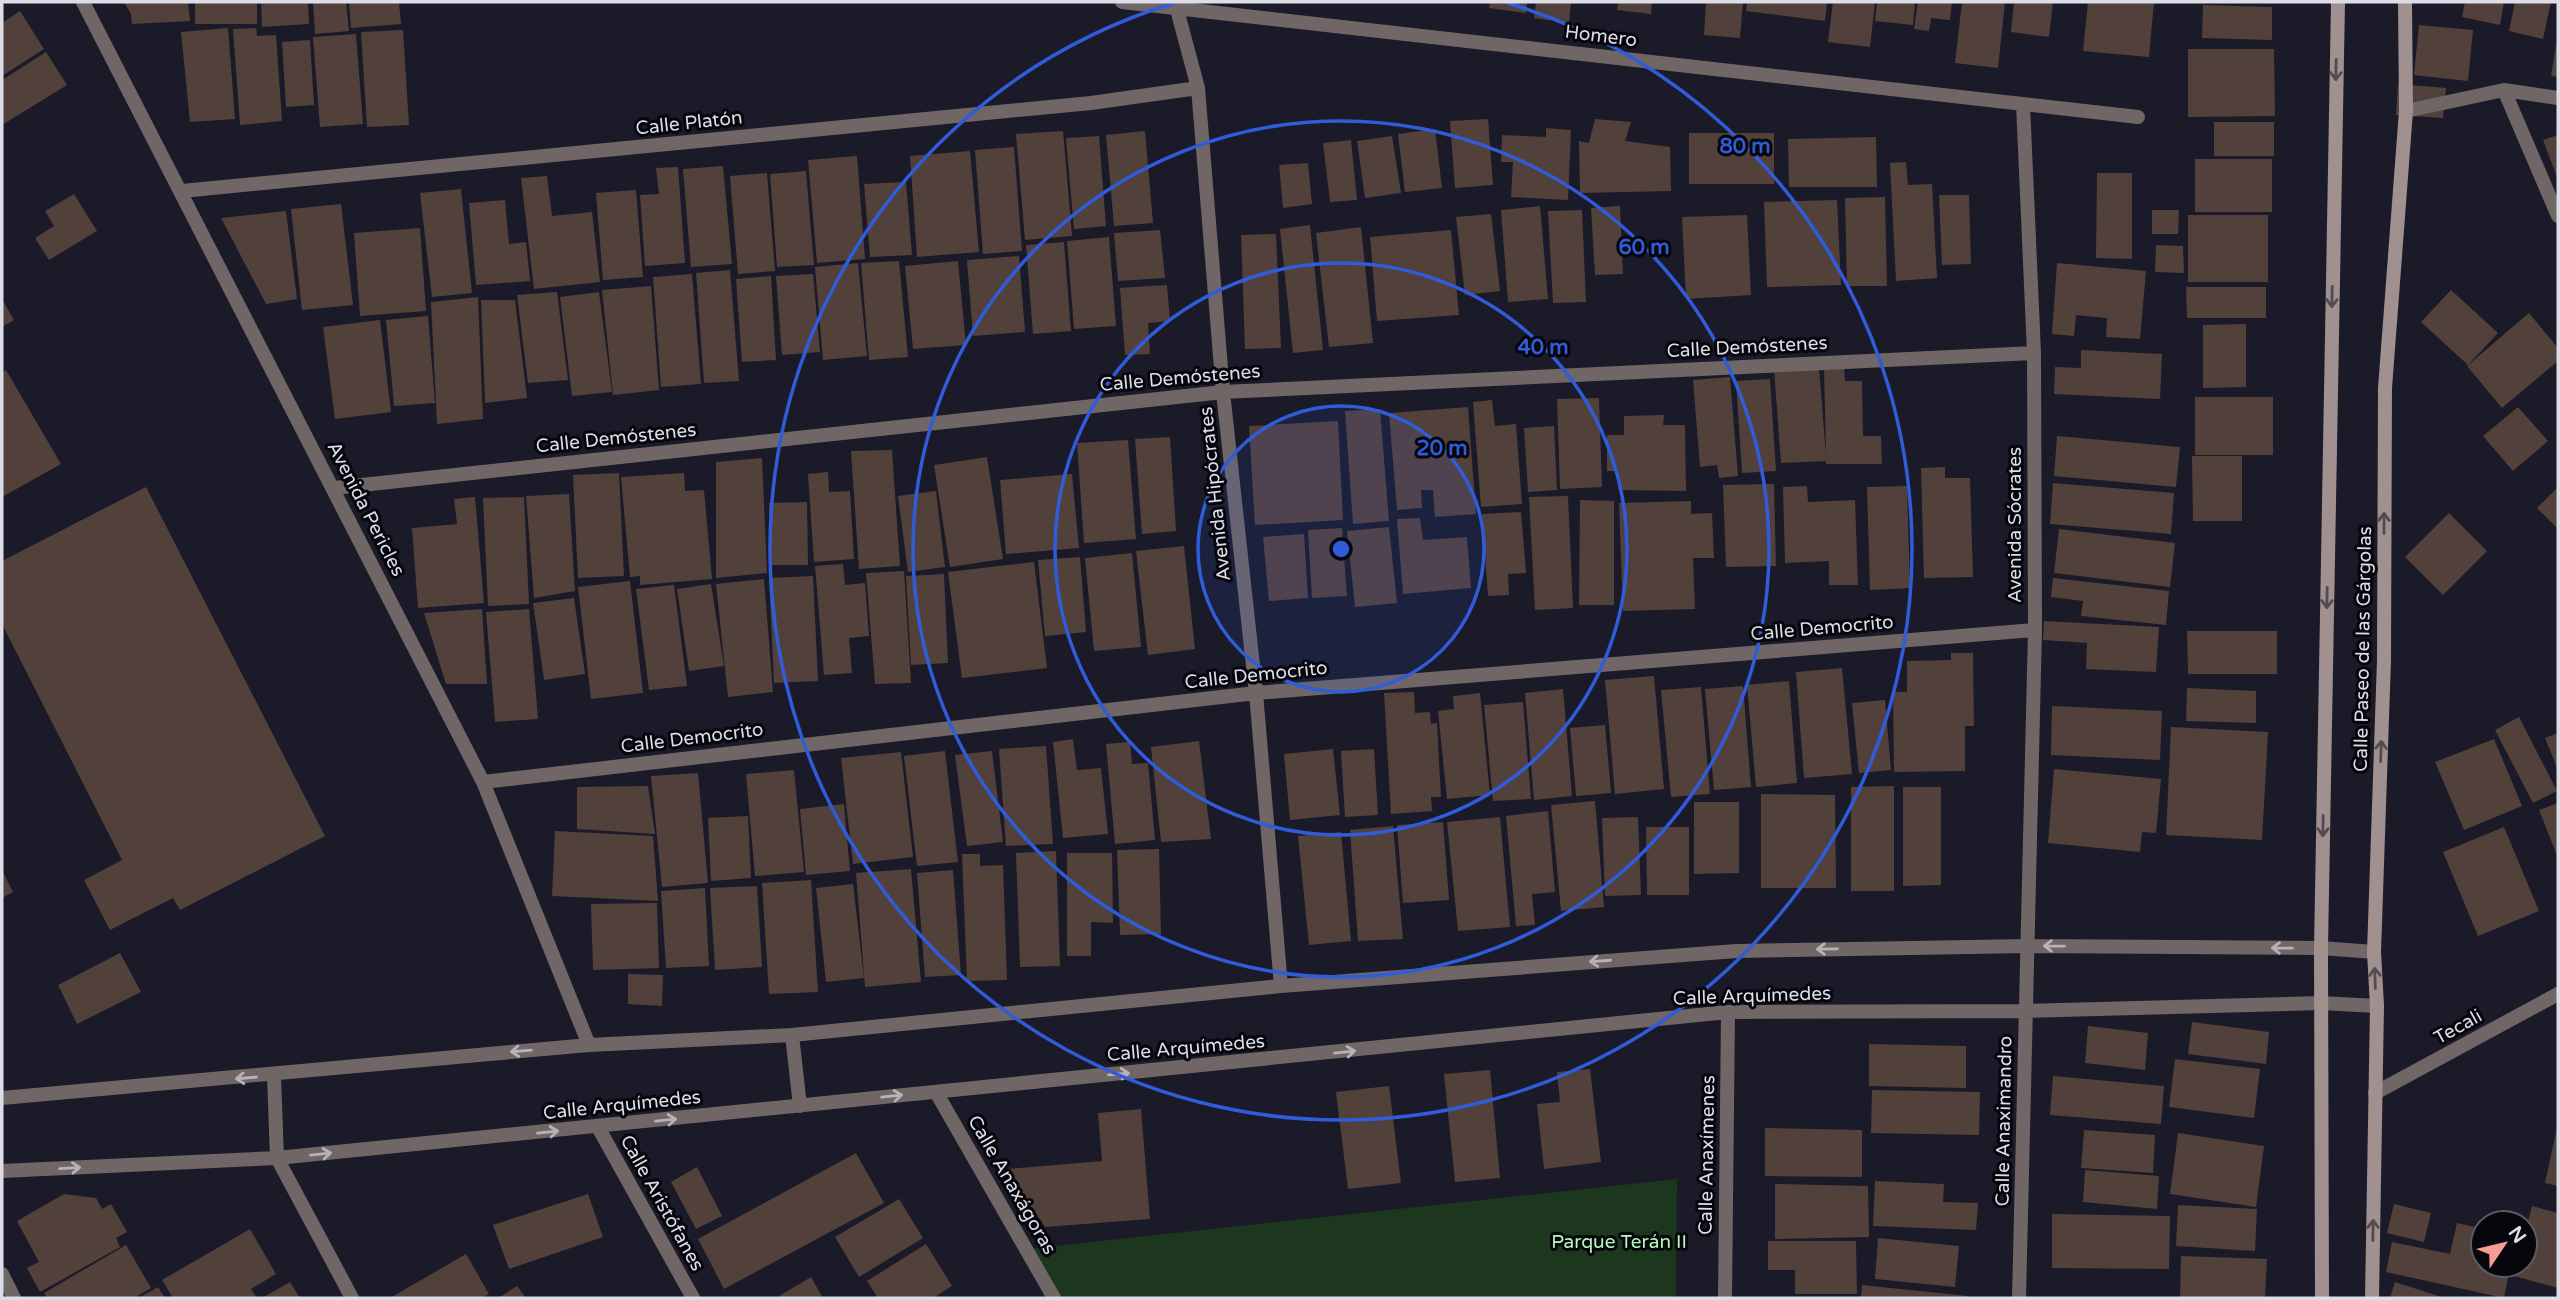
<svg xmlns="http://www.w3.org/2000/svg" width="2560" height="1300" font-family="'Varela Round',sans-serif">
	<style>
		.green { fill: #1d371f }
		.building { fill: #52403b }
		.lines { fill: none; stroke-linecap: round; stroke-linejoin: round }
		.street { stroke: #6f6665; stroke-width: 14 }
		.secondary { stroke: #a0908f; stroke-width: 14 }
		.oneway { stroke: #534b4e }
		.oneway2 { stroke: #b6b3ba }
		.ring { fill: none; stroke: #305cda; stroke-width: 3.5 }
		.labels { text-anchor: middle; dominant-baseline: central; stroke-width: 6; stroke-linejoin: round; paint-order: stroke }
		.street-label { font-size: 19px; fill: #dcdde7; stroke: #06060c }
		.park-label { font-size: 19px; fill: #b8f7bb; stroke: #06060c }
		.centre { fill: #305cda; stroke: #06060c; stroke-width: 3.5 }
		.ring-label { font-size: 21px; text-anchor: middle; font-weight: bold; fill: #305cda; stroke: #06060c; stroke-width: 6; stroke-linejoin: round; paint-order: stroke }
	</style>
	<rect width="100%" height="100%" fill="#1a1a28"/>
	<path class="green" d="M1677,1179L1676,1298H1054L1026,1249Z"/>
	<path class="building" d="M124,2H188L190,21L132,24L131,14Z
		M195,2H257V24H195Z
		M261,2H308L309,24L262,27Z
		M313,2H346L349,31L315,34Z
		M349,2H399L401,24L351,28Z
		M1490,2H1527L1526,13L1489,8Z
		M1536,2H1571L1569,23L1534,18Z
		M1618,2H1652L1651,14L1617,10Z
		M1706,2H1743L1740,38L1704,35Z
		M1747,2H1827L1825,21L1746,11Z
		M1833,2H1875L1870,47L1828,42Z
		M1877,2H1915L1913,25L1875,21Z
		M1918,2H1952L1950,20L1931,18L1929,31L1914,29Z
		M1962,2H2005L1998,68L1955,63Z
		M2014,2H2053L2049,37L2011,32Z
		M2088,2H2154L2149,57L2083,51Z
		M2465,2H2504L2500,25L2462,17Z
		M2515,2H2551L2543,39L2509,31Z
		M2203,5L2272,7V40L2202,38Z
		M20,11L44,49L2,76V23Z
		M2419,25L2473,30L2468,81L2414,75Z
		M228,28L235,119L190,122L181,32Z
		M256,28L257,36L276,35L282,121L240,125L233,29Z
		M403,30L409,125L367,127L361,32Z
		M356,34L363,124L320,127L313,37Z
		M2557,39H2558V77L2551,76Z
		M310,40L314,105L286,107L282,42Z
		M2188,49H2274L2275,116L2188,117Z
		M46,52L67,85L2,125V80Z
		M2398,84L2446,88L2443,118L2396,115Z
		M1488,119L1493,185L1455,188L1450,121Z
		M1595,119L1631,122L1625,141L1670,147L1671,191L1580,193L1579,141L1589,143Z
		M2214,122H2274V156H2214Z
		M1546,128L1571,130L1568,200L1511,197L1513,162H1501L1502,135L1546,137Z
		M1435,129L1442,188L1405,192L1398,134Z
		M1063,131L1072,236L1025,240L1016,134Z
		M1145,131L1153,223L1114,226L1106,135Z
		M1689,133H1774V184H1689Z
		M2558,135V180L2543,140Z
		M1099,136L1106,226L1074,229L1066,138Z
		M1392,136L1401,193L1365,198L1357,141Z
		M1876,137L1877,187H1789L1788,139Z
		M1351,140L1357,200L1330,202L1323,143Z
		M1014,147L1022,251L983,254L975,150Z
		M970,151L979,252L917,257L910,156Z
		M857,156L865,259L817,263L808,160Z
		M2195,159H2272V212H2195Z
		M1906,162L1908,185L1932,184L1937,278L1896,281L1890,163Z
		M1308,163L1312,204L1283,208L1279,165Z
		M723,166L732,264L691,267L683,169Z
		M678,167L685,263L645,266L640,195L659,194L656,168Z
		M806,171L814,265L777,267L770,174Z
		M767,173L775,271L738,274L730,176Z
		M2097,173H2132V259L2096,258Z
		M547,176L552,216L592,212L600,282L534,289L521,178Z
		M906,182L912,255L870,257L864,184Z
		M461,189L472,293L432,297L420,193Z
		M636,190L643,277L603,280L596,193Z
		M74,194L97,231L49,260L35,238L54,226L45,211Z
		M1939,195H1969L1971,264L1942,265Z
		M1885,197L1887,286H1847L1845,198Z
		M505,200L509,244L526,242L530,281L476,285L469,203Z
		M1837,200L1841,285L1767,287L1764,202Z
		M341,204L353,305L302,310L291,209Z
		M1540,206L1548,299L1508,302L1501,210Z
		M1620,206L1623,274L1595,275L1591,208Z
		M1582,210L1586,302L1553,303L1548,211Z
		M2152,210H2179L2178,234H2152Z
		M286,211L297,299L266,304L221,218Z
		M1491,214L1500,291L1465,295L1456,217Z
		M1747,215L1751,295L1686,299L1682,217Z
		M2188,215H2268V282H2188Z
		M1310,225L1323,350L1293,353L1280,229Z
		M1361,227L1373,343L1329,347L1316,233Z
		M420,228L426,311L360,316L354,233Z
		M1160,230L1165,278L1118,281L1114,233Z
		M1451,230L1459,315L1377,321L1370,237Z
		M1276,234L1281,348L1245,349L1241,235Z
		M1109,237L1116,326L1074,329L1067,241Z
		M1064,242L1071,331L1033,334L1026,245Z
		M2156,245L2183,246L2184,273L2155,272Z
		M1019,256L1025,332L973,336L967,260Z
		M899,261L908,357L869,360L861,263Z
		M958,261L966,345L913,349L905,266Z
		M858,263L867,356L823,360L815,267Z
		M2057,263L2146,271L2140,339L2106,337L2107,318L2076,315L2074,336L2052,334Z
		M730,270L739,381L704,383L696,273Z
		M692,274L701,384L661,387L653,277Z
		M813,274L820,352L782,355L776,276Z
		M771,276L776,360L742,362L736,279Z
		M1167,285L1170,321L1148,323L1150,354L1125,355L1120,288Z
		M651,286L659,390L613,395L602,290Z
		M2186,287H2266V318H2187Z
		M2451,290L2498,333L2468,365L2421,322Z
		M557,292L568,380L528,383L517,295Z
		M599,292L612,392L572,396L560,297Z
		M478,297L483,419L437,424L431,302Z
		M2,299L14,320L2,327Z
		M481,300H515L527,398L485,403Z
		M2529,313L2558,348V361L2502,408L2467,366Z
		M428,316L435,403L394,406L386,320Z
		M380,320L391,412L335,419L323,327Z
		M2246,324V387L2203,388V325Z
		M2081,350L2162,354L2160,399L2054,394L2055,367L2081,368Z
		M1824,366H1844L1845,381H1862L1863,436H1881L1882,464H1826V461L1781,463L1774,369L1819,367L1826,456Z
		M6,370L61,464L2,497V373Z
		M1730,377L1738,476L1719,478L1717,465L1700,467L1693,380Z
		M1770,379L1776,471L1742,473L1736,381Z
		M2195,397H2273V455H2195Z
		M1599,398L1602,487L1560,489L1557,399Z
		M1492,400L1495,426L1516,424L1522,504L1481,507L1473,402Z
		M1468,407L1476,514L1435,517L1433,490H1421L1422,508L1397,510L1389,413Z
		M2518,407L2548,441L2513,471L2483,436Z
		M1380,409L1389,521L1353,524L1345,411Z
		M1664,415L1663,425H1685L1686,491L1618,490V471H1607V435H1624V416Z
		M1338,421L1343,520L1255,525L1249,426Z
		M1554,426L1557,490L1528,492L1524,428Z
		M2057,436L2180,447L2176,487L2054,476Z
		M1170,437L1176,531L1142,534L1135,439Z
		M1128,440L1136,539L1084,543L1077,443Z
		M892,450L900,566L859,569L851,451Z
		M2192,456H2242V521H2193Z
		M987,457L1003,559L950,567L934,465Z
		M762,458L767,573L716,578V462Z
		M1945,467V478H1970L1973,577L1924,578L1921,468Z
		M828,472L829,492L850,491L854,559L814,562L808,474Z
		M619,473L624,576L578,578L573,475Z
		M684,473L685,491L704,490L712,579L640,585V576L630,577L621,477Z
		M1072,474L1079,548L1006,554L1000,480Z
		M2053,483L2174,493L2171,534L2050,524Z
		M1774,484L1776,566L1726,567L1723,485Z
		M1807,486L1808,502L1855,500L1858,585H1829V561L1785,563L1783,487Z
		M1907,486L1910,588L1870,590L1867,487Z
		M146,487L325,836L180,910L173,898L110,930L84,880L122,860L2,624V561Z
		M2558,487V529L2537,508Z
		M936,491L945,567L908,572L898,496Z
		M569,494L575,591L534,598L526,496Z
		M1568,496L1573,608L1535,610L1529,497Z
		M475,497L484,603L418,608L412,528L457,524L454,499Z
		M524,497L529,604L488,606L483,498Z
		M1580,500L1614,501V605H1579Z
		M1691,501V514L1712,513L1714,558H1693L1695,609L1623,611L1619,503Z
		M807,502L808,565H770L769,503Z
		M1521,512L1526,573L1508,574L1509,595L1488,596L1482,514Z
		M2449,513L2487,551L2443,595L2405,557Z
		M1420,518L1423,540L1467,537L1471,588L1403,594L1397,519Z
		M1389,527L1397,603L1355,607L1347,531Z
		M1342,528L1347,596L1312,598L1308,530Z
		M2059,529L2175,543L2170,587L2054,573Z
		M1304,534L1308,598L1269,601L1263,537Z
		M1184,546L1195,649L1148,655L1136,551Z
		M1132,553L1141,647L1094,651L1085,558Z
		M1080,557L1086,632L1045,636L1038,560Z
		M1034,562L1047,668L962,678L948,572Z
		M843,564L845,585L865,583L869,636L849,638L852,673L824,675L815,566Z
		M904,571L911,683L875,684L866,573Z
		M944,574L948,663L911,665L906,576Z
		M813,576L818,681L774,683L769,578Z
		M2053,578L2169,591L2166,625L2081,616L2083,601L2051,597Z
		M764,579L773,692L728,697L716,584Z
		M630,581L643,693L591,699L578,587Z
		M711,584L724,666L689,671L677,589Z
		M674,585L687,686L649,690L636,589Z
		M574,598L585,674L544,680L533,603Z
		M482,609L487,684H446L424,613Z
		M529,609L538,719L495,722L486,612Z
		M2044,621L2159,627L2156,672L2086,669L2087,643L2043,640Z
		M2187,631H2277V674H2188Z
		M1951,653H1973L1974,726H1965V771L1894,772L1893,692H1907V661L1951,660Z
		M1842,668L1852,774L1804,778L1796,672Z
		M1654,676L1664,789L1615,794L1605,680Z
		M1789,681L1797,783L1756,787L1747,685Z
		M1743,686L1751,787L1714,790L1705,689Z
		M1701,687L1710,794L1671,797L1661,690Z
		M2187,688L2256,691V723L2186,721Z
		M1563,689L1572,796L1534,800L1525,693Z
		M1414,692L1415,713L1430,712L1431,724L1437,723L1441,797H1431L1432,811L1391,814L1384,693Z
		M1480,693L1490,795L1447,799L1438,711L1454,709L1453,696Z
		M1885,700L1891,770L1859,773L1852,703Z
		M1523,702L1531,799L1493,801L1484,705Z
		M2052,706L2162,711L2160,760L2051,755Z
		M2519,717L2557,791L2533,803L2495,730Z
		M1605,725L1611,793L1576,796L1570,728Z
		M2171,727L2268,732L2262,840L2166,835Z
		M2558,733V770L2545,738Z
		M1073,739L1077,770L1101,768L1108,834L1063,838L1053,742Z
		M2494,739L2522,806L2464,830L2435,762Z
		M1199,741L1211,839L1161,842L1151,747Z
		M1130,742L1132,764L1148,763L1155,840L1115,844L1106,744Z
		M1046,746L1053,844L1006,846L999,749Z
		M1333,749L1340,815L1290,820L1284,754Z
		M1374,749L1378,815L1345,817L1341,751Z
		M945,751L958,862L917,866L904,756Z
		M992,751L1003,842L967,846L955,755Z
		M901,752L913,857L853,864L841,758Z
		M2054,769L2161,779L2156,833L2142,832L2140,852L2048,843Z
		M794,770L804,872L755,876L746,774Z
		M698,773L708,883L662,887L651,776Z
		M648,786L655,834L577,829V787Z
		M1894,786V891H1851V787Z
		M1903,787H1941V885L1903,886Z
		M1761,794L1835,795L1836,888H1761Z
		M1595,801L1604,907L1561,911L1551,805Z
		M1694,802H1739V873L1694,874Z
		M2558,803V858L2539,810Z
		M844,804L850,871L806,875L800,809Z
		M1548,811L1555,892L1532,894L1535,925L1516,926L1506,816Z
		M748,816L751,878L711,881L708,818Z
		M1500,817L1510,927L1458,931L1447,822Z
		M1638,817L1641,895L1605,896L1602,818Z
		M1443,822L1449,900L1403,903L1397,825Z
		M1393,826L1403,939L1358,941L1350,830Z
		M1646,827H1689V895H1647Z
		M2504,827L2539,911L2478,936L2443,852Z
		M555,831L653,836L658,901L552,896Z
		M1341,832L1351,941L1309,945L1298,836Z
		M1159,849L1161,934L1120,935L1117,850Z
		M1056,851L1060,966L1020,967L1016,853Z
		M1067,853H1112L1113,923L1091,922V956H1067Z
		M962,854H980V866L1003,865L1007,980L967,981Z
		M911,869L921,982L865,987L856,873Z
		M2,870L13,892L2,898Z
		M953,870L961,975L925,977L917,873Z
		M811,880L818,992L769,994L762,883Z
		M853,884L864,978L826,982L816,888Z
		M757,886L762,967L715,970L710,888Z
		M705,888L709,966L666,968L661,891Z
		M657,903L659,968L593,970L591,904Z
		M120,953L141,992L77,1024L58,985Z
		M628,974L663,975L662,1006L628,1004Z
		M2192,1022L2269,1032L2266,1064L2188,1054Z
		M2088,1026L2148,1033L2145,1070L2085,1063Z
		M1869,1044L1966,1046V1088L1869,1086Z
		M2175,1059L2260,1069L2254,1118L2169,1107Z
		M1590,1069L1601,1162L1544,1169L1537,1104L1560,1102L1557,1072Z
		M1490,1070L1500,1178L1455,1182L1444,1074Z
		M2053,1076L2164,1086L2161,1124L2050,1115Z
		M1389,1086L1401,1183L1348,1189L1336,1092Z
		M1872,1090L1980,1092L1979,1135L1871,1133Z
		M1141,1109L1150,1219L1045,1227L1006,1169L1102,1161L1098,1113Z
		M1765,1128L1862,1130V1177L1765,1176Z
		M2557,1128H2558V1186L2545,1183Z
		M2084,1130L2155,1135L2153,1173L2081,1168Z
		M2178,1133L2264,1146L2256,1207L2170,1194Z
		M856,1153L884,1203L724,1289L698,1239Z
		M697,1167L722,1216L696,1229L671,1182Z
		M2085,1170L2159,1176L2157,1209L2083,1202Z
		M1875,1181L1944,1184L1943,1202L1978,1203L1976,1230L1873,1226Z
		M1775,1184L1868,1186L1869,1237L1775,1239Z
		M64,1194L96,1198L102,1209L111,1204L127,1232L116,1238L120,1247L40,1292L27,1268L39,1262L17,1221Z
		M588,1194L603,1237L509,1269L493,1225Z
		M899,1199L923,1238L859,1277L835,1237Z
		M2394,1204L2431,1213L2424,1242L2387,1233Z
		M2178,1205L2257,1209L2255,1251L2176,1246Z
		M2532,1206L2558,1213V1288L2514,1276L2517,1265H2525V1233Z
		M2052,1214L2170,1216L2169,1269L2052,1268Z
		M2457,1223L2483,1229V1265L2510,1267L2504,1298L2386,1272L2392,1242L2450,1254Z
		M250,1229L276,1274L251,1289L257,1298H173L162,1280Z
		M1878,1238L1959,1246L1955,1287L1875,1279Z
		M1768,1241H1856L1857,1294H1795V1270H1768Z
		M926,1244L952,1286L933,1298H878L867,1281Z
		M126,1245L151,1288L134,1298H47L44,1293Z
		M466,1254L489,1294L482,1298H390Z
		M2181,1256L2267,1259L2265,1298H2180Z
		M811,1277L823,1298H780L779,1296Z
		M290,1282L300,1298H262Z
		M2395,1282L2445,1298H2390Z
		M1862,1285L1968,1296V1298H1861Z
		M517,1286L526,1298H498Z
		M158,1287L165,1298H139Z"/>
	<g class="lines">
		<path class="street" d="M83,2L483,782L589,1045
			M1122,2L2138,117
			M1175,2L1198,88L1223,392L1256,693L1281,986
			M2504,90L2558,216
			M2406,111L2504,90L2558,98
			M182,191L1091,103L1198,88
			M334,488L1223,392L2034,353
			M483,782L1256,693L2035,630
			M792,1035L800,1106
			M274,1076L277,1158L352,1298
			M936,1092L1054,1298
			M2375,1093L2558,994
			M2,1098L589,1045L792,1035L1281,986L1736,951L2029,946L2321,948L2374,952
			M598,1127L693,1298
			M2,1171L277,1158L1728,1012L2025,1011L2321,1003L2377,1006
			M2,1274L14,1298
			M1725,1298L1728,1012
			M2019,1298L2035,630L2034,353L2023,104"/>
		<path class="secondary" d="M2322,1298L2321,948L2338,2
			M2372,1298L2377,1006L2374,952L2384,660L2385,388L2406,111L2405,2"/>
	</g>
	<defs><path id="oneway-shaft" d="M-6 0H5M1.5-3L5.5 0L1.5 3" fill="none" stroke-width="1.6" stroke-linecap="round" stroke-linejoin="round" transform="scale(1.75)"/></defs>
	<g class="oneway">
		<use href="#oneway-shaft" transform="translate(2336 70) rotate(91)"/>
		<use href="#oneway-shaft" transform="translate(2332 297) rotate(91)"/>
		<use href="#oneway-shaft" transform="translate(2384 523) rotate(-90)"/>
		<use href="#oneway-shaft" transform="translate(2327 598) rotate(91)"/>
		<use href="#oneway-shaft" transform="translate(2381 751) rotate(-88)"/>
		<use href="#oneway-shaft" transform="translate(2323 826) rotate(91)"/>
		<use href="#oneway-shaft" transform="translate(2375 978) rotate(-92)"/>
		<use href="#oneway-shaft" transform="translate(2373 1230) rotate(-89)"/>
	</g>
	<g class="oneway2">
		<use href="#oneway-shaft" transform="translate(2054 946) rotate(-179)"/>
		<use href="#oneway-shaft" transform="translate(2282 948) rotate(-179)"/>
		<use href="#oneway-shaft" transform="translate(1827 949) rotate(179)"/>
		<use href="#oneway-shaft" transform="translate(1600 961) rotate(176)"/>
		<use href="#oneway-shaft" transform="translate(521 1051) rotate(175)"/>
		<use href="#oneway-shaft" transform="translate(1345 1052) rotate(-6)"/>
		<use href="#oneway-shaft" transform="translate(1119 1074) rotate(-5)"/>
		<use href="#oneway-shaft" transform="translate(246 1078) rotate(175)"/>
		<use href="#oneway-shaft" transform="translate(892 1096) rotate(-6)"/>
		<use href="#oneway-shaft" transform="translate(666 1120) rotate(-6)"/>
		<use href="#oneway-shaft" transform="translate(548 1132) rotate(-6)"/>
		<use href="#oneway-shaft" transform="translate(321 1154) rotate(-6)"/>
		<use href="#oneway-shaft" transform="translate(70 1168) rotate(-3)"/>
	</g>
	<circle cx="1341" cy="549" r="143" fill="#305cda" fill-opacity=".12"/>
	<g class="ring">
		<circle cx="1341" cy="549" r="143"/>
		<circle cx="1341" cy="549" r="286"/>
		<circle cx="1341" cy="549" r="428"/>
		<path d="M1508 3A571 571 0 1 1 1174 3"/>
	</g>
	<g class="labels">
		<g class="street-label">
			<text transform="translate(1601 36) rotate(7)">Homero</text>
			<text transform="translate(689 123) rotate(-6)">Calle Platón</text>
			<text transform="translate(1747 347) rotate(-3)">Calle Demóstenes</text>
			<text transform="translate(1180 378) rotate(-5)">Calle Demóstenes</text>
			<text transform="translate(616 438) rotate(-6)">Calle Demóstenes</text>
			<text transform="translate(1215 494) rotate(-96)">Avenida Hipócrates</text>
			<text transform="translate(366 509) rotate(63)">Avenida Pericles</text>
			<text transform="translate(2015 525) rotate(-90)">Avenida Sócrates</text>
			<text transform="translate(1822 628) rotate(-5)">Calle Democrito</text>
			<text transform="translate(2363 649) rotate(-89)">Calle Paseo de las Gárgolas</text>
			<text transform="translate(1256 675) rotate(-6)">Calle Democrito</text>
			<text transform="translate(692 738) rotate(-7)">Calle Democrito</text>
			<text transform="translate(1752 996) rotate(-2)">Calle Arquímedes</text>
			<text transform="translate(2458 1027) rotate(-29)">Tecali</text>
			<text transform="translate(1186 1048) rotate(-5)">Calle Arquímedes</text>
			<text transform="translate(622 1105) rotate(-6)">Calle Arquímedes</text>
			<text transform="translate(2004 1121) rotate(-89)">Calle Anaximandro</text>
			<text transform="translate(1707 1155) rotate(-89)">Calle Anaxímenes</text>
			<text transform="translate(1012 1185) rotate(60)">Calle Anaxágoras</text>
			<text transform="translate(662 1203) rotate(61)">Calle Aristófanes</text>
		</g>
		<g class="park-label">
			<text x="1619" y="1242">Parque Terán II</text>
		</g>
	</g>
	<circle cx="1341" cy="549" r="10" class="centre"/>
	<g class="ring-label">
		<text x="1745" y="153">80 m</text>
		<text x="1644" y="254">60 m</text>
		<text x="1543" y="354">40 m</text>
		<text x="1442" y="455">20 m</text>
	</g>
	<rect width="2560" height="1300" fill="none" stroke="#dcdde7" stroke-width="7"/>
	<g transform="translate(2504 1244) rotate(55)"><circle r="33" fill="#06060c" stroke="#5c5c64" stroke-width="2"/>
	<path d="M0-5L12 26L0 18L-12 26Z" fill="#f59c94"/>
	<text y="-10" font-size="19" font-weight="bold" text-anchor="middle" fill="#dcdde7">N</text>
	</g>
</svg>
